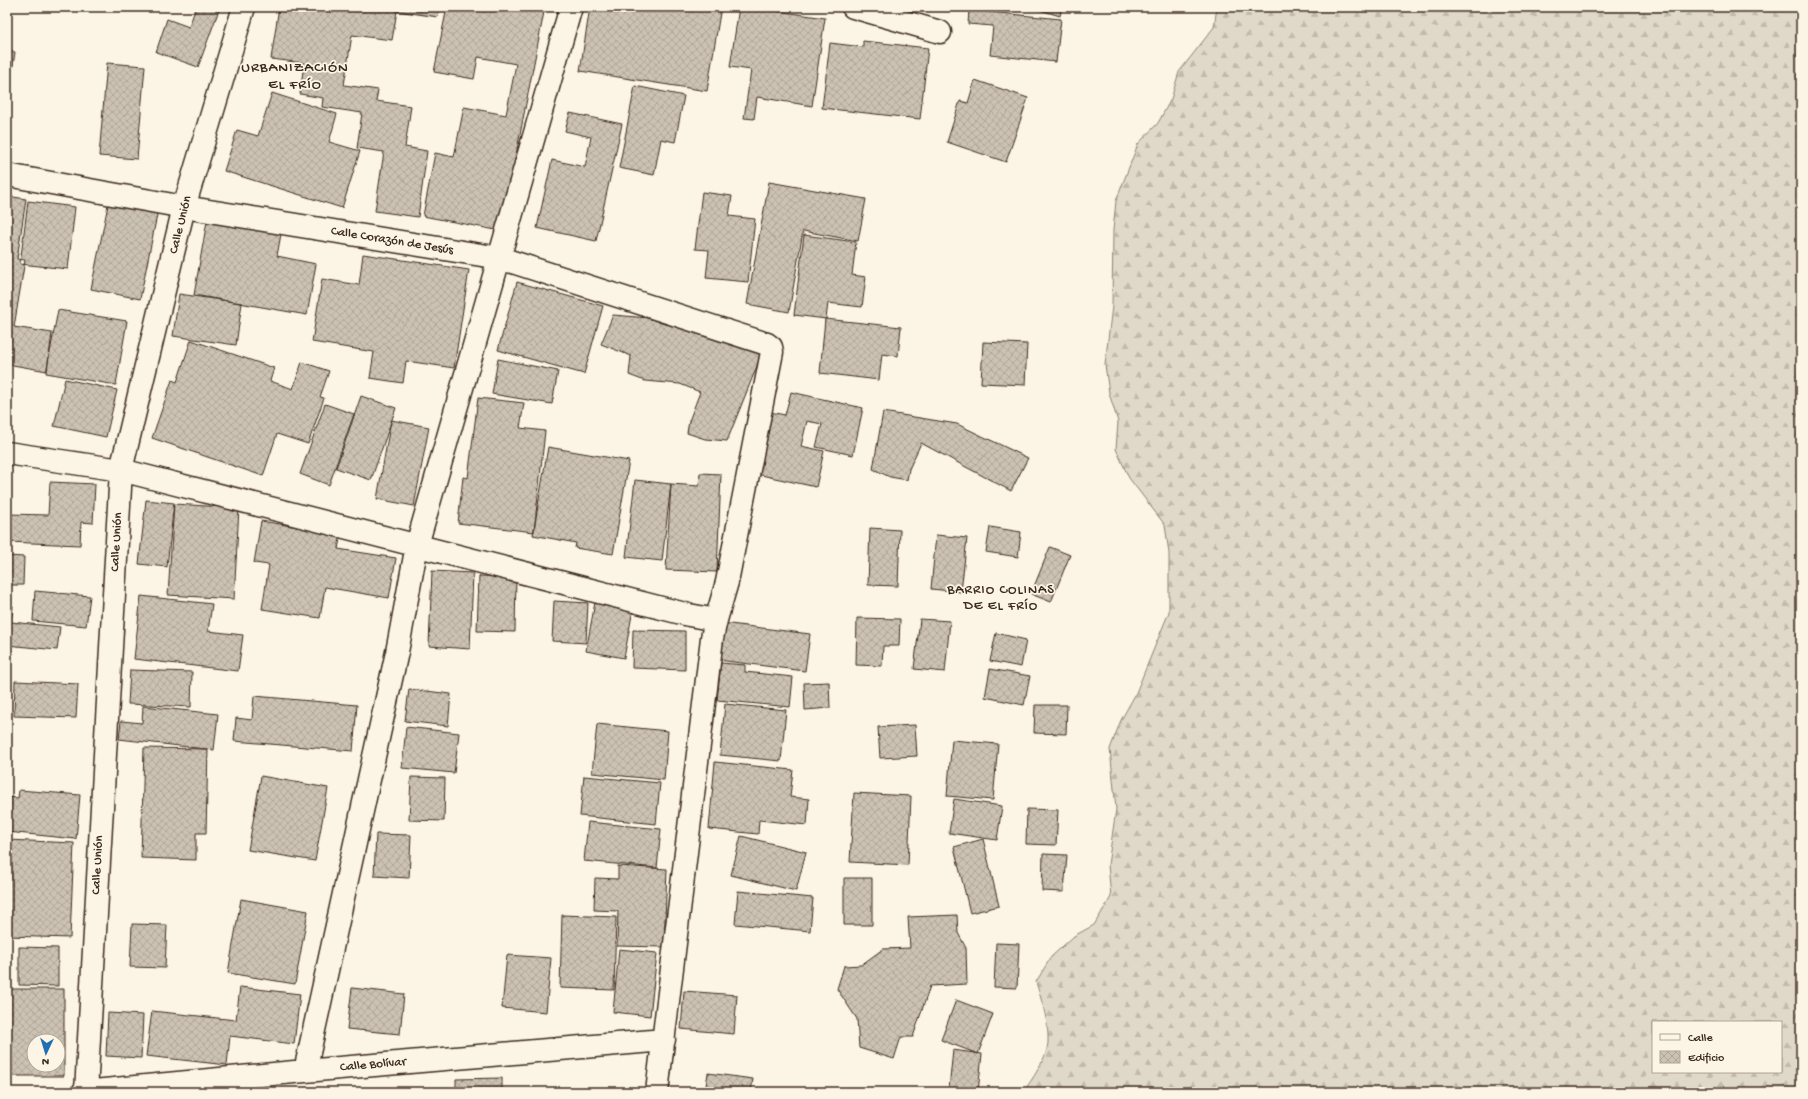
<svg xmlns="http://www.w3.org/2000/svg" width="1808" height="1099" font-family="'Gochi Hand',sans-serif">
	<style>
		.forest { fill: url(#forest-firs); stroke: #8e8173; fill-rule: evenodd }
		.building { fill: url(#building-cross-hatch); stroke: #3b2a1e; fill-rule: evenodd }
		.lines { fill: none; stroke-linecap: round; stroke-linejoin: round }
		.minor-casing { stroke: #3b2a1e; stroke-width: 25 }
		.minor { stroke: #fcf5e5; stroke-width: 22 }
		.labels { text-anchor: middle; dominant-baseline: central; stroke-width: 3.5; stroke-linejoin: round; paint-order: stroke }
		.street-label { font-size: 13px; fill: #3b2a1e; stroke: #fcf5e5 }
		.neighbourhood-label { font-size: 14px; letter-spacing: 1px; fill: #3b2a1e; stroke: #fcf5e5 }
		.quarter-label { font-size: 15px; letter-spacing: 1px; fill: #3b2a1e; stroke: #fcf5e5 }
	</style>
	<defs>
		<pattern id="forest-firs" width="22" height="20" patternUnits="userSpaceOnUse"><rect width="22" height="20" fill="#e0d8c8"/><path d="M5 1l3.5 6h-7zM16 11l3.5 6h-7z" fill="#c1baab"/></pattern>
		<pattern id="building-cross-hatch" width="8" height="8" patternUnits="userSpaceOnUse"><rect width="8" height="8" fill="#ccc2b3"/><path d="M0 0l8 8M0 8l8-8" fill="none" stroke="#b0a79a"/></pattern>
	</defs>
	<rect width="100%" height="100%" fill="#fcf5e5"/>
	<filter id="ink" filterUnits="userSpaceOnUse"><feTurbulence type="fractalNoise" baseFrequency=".025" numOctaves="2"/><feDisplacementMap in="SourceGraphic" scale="8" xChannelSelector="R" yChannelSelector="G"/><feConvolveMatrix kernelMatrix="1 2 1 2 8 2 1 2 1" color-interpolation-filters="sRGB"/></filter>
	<g filter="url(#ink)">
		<path class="forest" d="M1217,7H1801V1092H1023C1032,1080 1047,1058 1048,1043C1049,1022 1042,1002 1036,982L1051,957L1074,936L1094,925L1111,897L1108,865L1116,809L1110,749L1121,720L1135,695L1169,612V553L1165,525L1129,478L1116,449L1118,422L1109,393L1105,365L1112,306L1113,230L1116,201L1138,144L1158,123L1171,99L1179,72L1214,27ZM1653,1022H1781V1072H1653Z"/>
		<path class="building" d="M196,7H220L198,67L156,52L167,19L189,27Z
			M279,7H440L438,17L397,11L392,40L352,35L344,85L378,90L376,101L411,106L405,147L427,151L418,217L375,211L384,152L357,148L362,113L322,107L323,98L300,94L304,63L271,59Z
			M447,7H545L501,231L423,216L435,153L454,157L464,107L506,115L516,64L478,57L474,79L434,72Z
			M590,7H721L707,91L580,71Z
			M739,7H751L825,18L812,106L757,97L754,119L744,118L751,70L730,67Z
			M1030,7H1062L1060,16Z
			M969,10L1061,19L1056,62L990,55L993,26L968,24Z
			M863,41L928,48L920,119L822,108L830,43L863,47Z
			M7,51L15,52L7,108Z
			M107,63L145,66L137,159L99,156Z
			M975,80L1028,98L1006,162L947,142L960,101L968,103Z
			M635,86L684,96L675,142L661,139L654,175L619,168Z
			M272,93L337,114L329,142L360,151L342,208L224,171L237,130L258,136Z
			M570,113L622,124L596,241L537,228L552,160L585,167L591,137L565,131Z
			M769,182L866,199L858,241L803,231L789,312L747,304Z
			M702,192L732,196L729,216L755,219L748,282L706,278L709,250L695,249Z
			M7,196L26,199L17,259L25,260L14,327L52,333L47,371L7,364Z
			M109,200L158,210L140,299L91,289Z
			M28,201L75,207L68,269L20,264Z
			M207,221L281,234L277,256L316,264L307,315L194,295Z
			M804,235L856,242L852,275L866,277L862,307L828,303L826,319L794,315Z
			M363,254L469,270L454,368L406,361L403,383L370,378L374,352L312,342L322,279L359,285Z
			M517,282L603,306L584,374L498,350Z
			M179,294L242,303L236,345L173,336Z
			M58,310L127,321L116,385L46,373Z
			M613,315L649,318L664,324L695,326L763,351L727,441L705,439L687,433L689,421L700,392L680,384L645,381L629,375L631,356L601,344Z
			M825,319L901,327L898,356L882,354L879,380L820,373Z
			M191,340L274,368L270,381L293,389L302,362L329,371L320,397L324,398L308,444L277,434L263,476L152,438L172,380L177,382Z
			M983,342L1027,344L1025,385L981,383Z
			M498,359L558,371L552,404L492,394Z
			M65,379L117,390L106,437L54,426Z
			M791,392L863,408L853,455L816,447L822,424L807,421L801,446L824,451L816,487L752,473L765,411L785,415Z
			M361,396L396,408L371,480L336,468Z
			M478,398L524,403L520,428L545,431L534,532L458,523L463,477L468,478Z
			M325,404L354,414L329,485L300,474Z
			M883,412L957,424L1028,458L1011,491L921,443L909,469L907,480L890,477L873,469Z
			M391,420L429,427L414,506L377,499Z
			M548,447L629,461L613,554L575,548L576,543L533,535Z
			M700,473L721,474L717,572L666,570L671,484L699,486Z
			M635,480L671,484L662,561L626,557Z
			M50,482L95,484L93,523L81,522L80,545L7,542V514L48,515Z
			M146,500L174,503L167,567L139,564Z
			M174,504L239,508L234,599L168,595Z
			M261,521L341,534L338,549L396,558L389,598L325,587L320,618L262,609L269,565L254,563Z
			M990,527L1021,532L1018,557L986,552Z
			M870,528L900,530L898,586L868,585Z
			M936,535L967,538L961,592L931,589Z
			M1050,547L1070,555L1051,602L1031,594Z
			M7,556L24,557L23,585H7Z
			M432,571L473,573L470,649L429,646Z
			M479,576L516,577L515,632L477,631Z
			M35,591L90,596L86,626L33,621Z
			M141,596L212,604L208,631L243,635L238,671L134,659Z
			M596,597L634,604L624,658L586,651Z
			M554,601L588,603L586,643L552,641Z
			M7,606H13L11,622L60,627L57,650L7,645Z
			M857,618L900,619L899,646H883L882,666L856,665Z
			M920,619L950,621L945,672L914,669Z
			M722,623L810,634L805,671L718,660Z
			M633,630L685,631V670L632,668Z
			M996,633L1026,640L1021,667L990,661Z
			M721,663L745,665V672L793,677L790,707L717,700Z
			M990,669L1030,676L1024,705L985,697Z
			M130,670L192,672L191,707L128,704Z
			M15,681L78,684L76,718L14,716Z
			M829,682L830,708L805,710L804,683Z
			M409,689L451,694L448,726L405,721Z
			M254,696L357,705L353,751L234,741L236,718L252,720Z
			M725,704L786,710L781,761L720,755Z
			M1035,705H1067L1066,734L1034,733Z
			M143,706L218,714L214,750L119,739L121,721L142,723Z
			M597,724L668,731L664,780L592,773Z
			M915,725L917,756L880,758L878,727Z
			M406,727L459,733L454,773L402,768Z
			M952,740L998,744L993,800L947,796Z
			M144,748L208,749L206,833H196V860L141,858Z
			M715,762L793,770L790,797L809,799L807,825L759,820L758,834L709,829Z
			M261,776L328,788L315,861L248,850Z
			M584,776L660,783L656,824L580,816Z
			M411,777L445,778L444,821L409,820Z
			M19,790L80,795L76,839L7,832V797L18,798Z
			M854,793L911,796L908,865L850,862Z
			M954,799L1002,806L997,840L949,833Z
			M1027,809L1058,810L1056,845L1026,844Z
			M588,822L661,829L657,868L584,861Z
			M376,834L411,835L409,878L374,876Z
			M741,836L806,852L796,891L731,875Z
			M983,839L999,906L970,913L954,847Z
			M7,840L74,843L70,938L7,936Z
			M1043,854L1067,855L1064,892L1042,891Z
			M618,866L667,869L664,947L617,946L618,911L594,910L595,878L618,879Z
			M844,878H872V925H844Z
			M738,891L813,898L810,931L735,924Z
			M241,899L308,911L295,984L228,973Z
			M562,915L616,917L614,990L560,988Z
			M957,915L958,933L966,948L967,984L930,986L913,1037H901L894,1059L859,1048L857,1019L837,989L844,966L861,965L883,949L910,948L908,917Z
			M132,924L167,925L165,968L130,967Z
			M996,943L1019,944L1017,988L994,987Z
			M19,947L58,948V986L19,985Z
			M619,949L657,953L650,1016L613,1012Z
			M507,955L551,958L546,1012L502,1008Z
			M240,987L300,994L294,1044L230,1036L227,1065L146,1056L152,1011L236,1020Z
			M352,988L404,994L400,1034L347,1029Z
			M7,989H64V1076H7ZM34,1041H58V1065H34Z
			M684,991L737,995L734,1034L681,1029Z
			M956,1000L993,1014L978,1054L941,1040Z
			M108,1013L143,1015L141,1058L106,1056Z
			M953,1050L982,1054L978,1092L949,1089Z
			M708,1073L753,1079L751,1092H705Z
			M502,1078V1092H402L456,1091V1079Z"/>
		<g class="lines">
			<g class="minor-casing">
				<path id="minor" d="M853,7L940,32
					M7,175L184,207L500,258L767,344L771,347L772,352L727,582L716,620
					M7,453L121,470L689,615L716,620L712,638L657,1092
					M305,1071L397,652L417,545L571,7
					M83,1092L305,1071L664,1040
					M86,1092L121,470L184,207L244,7"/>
			</g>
			<use href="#minor" class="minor"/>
		</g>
	</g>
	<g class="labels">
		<g class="street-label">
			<text transform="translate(181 225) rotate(-76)">Calle Unión</text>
			<text transform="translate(392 241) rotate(9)">Calle Corazón de Jesús</text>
			<text transform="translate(117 542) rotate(-87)">Calle Unión</text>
			<text transform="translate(98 865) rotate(-87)">Calle Unión</text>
			<text transform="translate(373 1065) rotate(-5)">Calle Bolívar</text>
		</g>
		<g class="neighbourhood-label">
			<text x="1001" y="590">BARRIO COLINAS<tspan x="1001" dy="16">DE EL FRÍO</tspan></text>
		</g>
		<g class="quarter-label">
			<text x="295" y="68">URBANIZACIÓN<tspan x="295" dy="17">EL FRÍO</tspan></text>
		</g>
	</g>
	<rect width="1808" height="1099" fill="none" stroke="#fcf5e5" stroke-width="24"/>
	<rect x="12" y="12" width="1784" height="1075" fill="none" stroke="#3b2a1e" stroke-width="1.5" filter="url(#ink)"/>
	<rect x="1652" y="1021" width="130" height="52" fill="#fcf5e5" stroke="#afa495"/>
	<rect x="1660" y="1034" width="20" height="6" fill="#fcf5e5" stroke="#afa495"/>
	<text x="1688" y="1041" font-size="12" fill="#3b2a1e">Calle</text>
	<rect x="1660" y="1051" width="20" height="12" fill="url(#building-cross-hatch)" stroke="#afa495"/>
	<text x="1688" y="1061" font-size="12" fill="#3b2a1e">Edificio</text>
	<g transform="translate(46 1053) rotate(184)"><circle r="19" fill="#fcf5e5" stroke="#afa495"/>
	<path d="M0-3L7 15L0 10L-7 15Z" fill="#1f6fb2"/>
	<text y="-6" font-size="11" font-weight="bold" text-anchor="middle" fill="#3b2a1e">N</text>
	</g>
</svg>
